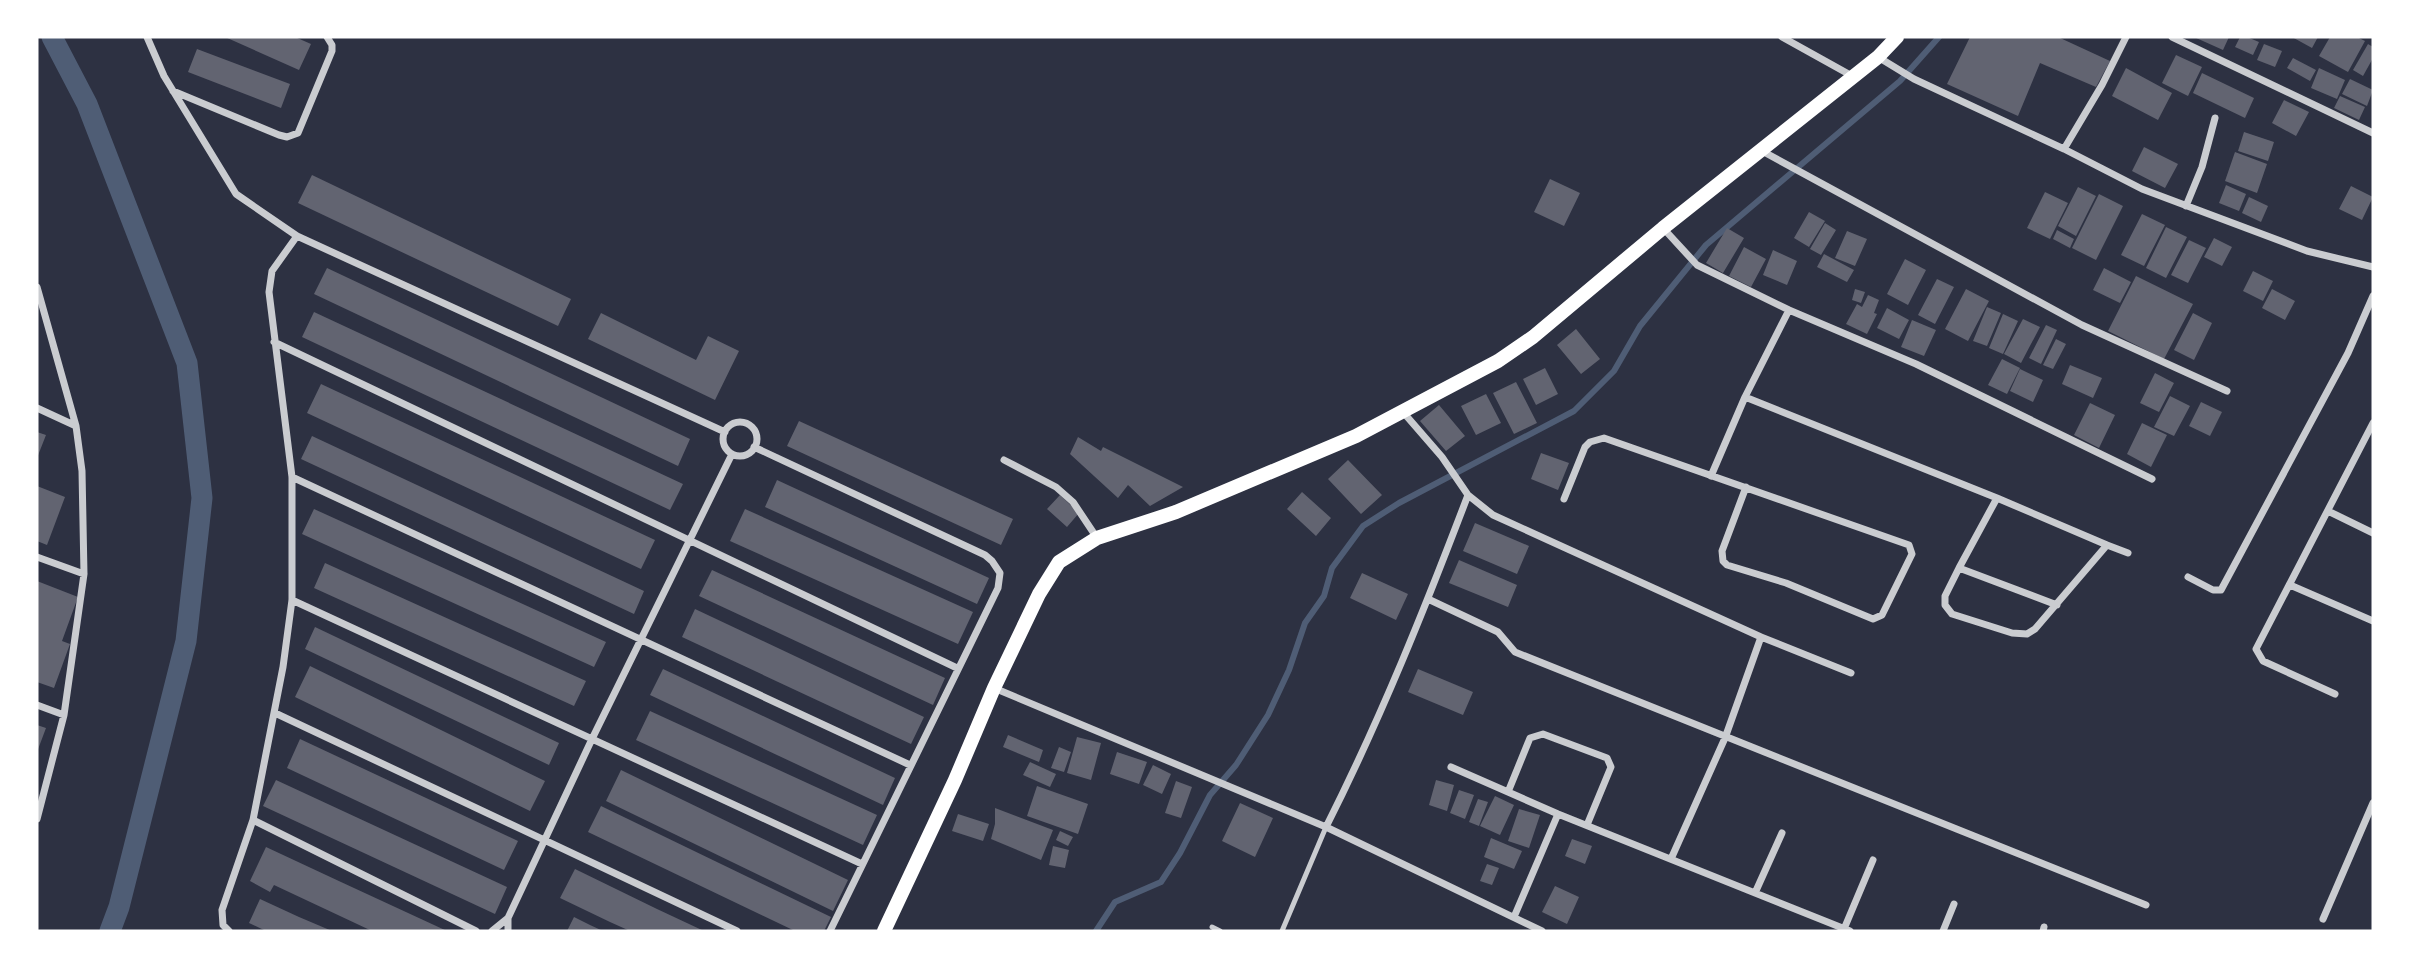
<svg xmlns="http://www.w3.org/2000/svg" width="2410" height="968" font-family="Manrope,sans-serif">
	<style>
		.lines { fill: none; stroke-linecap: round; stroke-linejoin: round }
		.stream { stroke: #4f5d75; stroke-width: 6 }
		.canal { stroke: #4f5d75; stroke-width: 21 }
		.building { fill: #626471 }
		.service { stroke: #caccd0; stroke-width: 5 }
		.minor { stroke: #caccd0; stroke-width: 7 }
		.secondary { stroke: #fff; stroke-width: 14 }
	</style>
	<rect width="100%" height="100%" fill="#2d3142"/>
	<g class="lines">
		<path class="stream" d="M1096,931L1115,902L1161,882L1180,853L1210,795L1236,765L1268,715L1289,670L1305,623L1324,596L1332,568L1363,526L1399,503L1574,411L1614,371L1640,326L1706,245L1900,81L1939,37"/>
		<path class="canal" d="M52,37L87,104L187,363L202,498L186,641L119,907L110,931"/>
	</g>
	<path class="building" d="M225,37H295L311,44L299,70Z
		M1970,37H2058L2110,61L2096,87L2040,63L2018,116L1947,84Z
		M2194,37H2229L2223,50Z
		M2240,37H2247L2259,42L2253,55L2235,47Z
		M2292,37H2318L2312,48Z
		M2330,37H2357L2365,41L2348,72L2319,56Z
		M2264,44L2282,51L2275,67L2257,60Z
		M2368,44L2373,47V58L2363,76L2353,70Z
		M197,49L290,84L281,108L188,72Z
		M2176,55L2202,67L2188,96L2162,83Z
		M2293,58L2316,70L2310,81L2287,68Z
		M2126,68L2172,93L2158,120L2112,96Z
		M2319,68L2345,80L2337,99L2311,88Z
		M2202,73L2254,98L2245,118L2193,93Z
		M2350,79L2373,90L2367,106L2342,94Z
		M2340,96L2365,107L2359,120L2334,108Z
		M2284,100L2309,112L2296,136L2272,123Z
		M2244,132L2274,142L2268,161L2238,151Z
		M2144,147L2178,164L2165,188L2132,171Z
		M2235,152L2267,164L2257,193L2225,181Z
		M312,175L571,299L558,326L298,203Z
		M1550,179L1580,193L1564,226L1534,212Z
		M2226,185L2246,194L2239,211L2219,203Z
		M2351,186L2373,197L2362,220L2339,209Z
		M2078,187L2096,196L2076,236L2058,226Z
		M2045,192L2068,203L2050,239L2027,228Z
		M2099,194L2123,206L2096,260L2072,248Z
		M2249,197L2268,206L2261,222L2242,213Z
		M1809,212L1825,221L1809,247L1794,238Z
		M2142,214L2165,225L2144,266L2121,255Z
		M1825,223L1836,230L1821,255L1810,249Z
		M2166,227L2187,237L2166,278L2146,268Z
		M1727,228L1744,238L1723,273L1706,263Z
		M2057,230L2074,239L2070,248L2053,239Z
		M1847,231L1867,239L1855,266L1835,258Z
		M2214,238L2232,247L2222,266L2204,257Z
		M2189,240L2206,248L2188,283L2171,275Z
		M1744,247L1766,259L1751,287L1729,276Z
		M1773,250L1797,261L1787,285L1763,275Z
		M1824,254L1854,270L1847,282L1817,267Z
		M1905,259L1926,270L1908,305L1887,294Z
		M327,268L690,439L678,466L314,294Z
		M2104,268L2131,282L2120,303L2093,290Z
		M2253,271L2273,281L2263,301L2243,291Z
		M2136,276L2193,304L2164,359L2108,331Z
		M1937,279L1954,287L1935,324L1918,315Z
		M1855,289L1865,292L1861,303L1852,300Z
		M1966,289L1989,301L1968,341L1945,329Z
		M2272,289L2295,301L2285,320L2262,308Z
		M1868,295L1879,300L1874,313L1877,314L1867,334L1846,324L1857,304L1862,307Z
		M1987,307L2001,313L1987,346L1973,341Z
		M1887,308L1909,320L1899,339L1877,328Z
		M314,312L683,484L670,510L302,337Z
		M601,313L696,360L708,336L739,351L715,400L588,339Z
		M2193,313L2212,323L2194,360L2174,350Z
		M2003,314L2018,321L2003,354L1989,348Z
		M2023,319L2040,327L2021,363L2004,354Z
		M1912,320L1936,330L1924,356L1901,347Z
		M2046,325L2057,330L2041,364L2029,358Z
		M1576,329L1600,359L1581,374L1557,345Z
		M2056,339L2066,344L2053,369L2043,365Z
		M2002,359L2020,368L2007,394L1988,385Z
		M2070,365L2102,378L2093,398L2062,384Z
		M1545,368L1558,394L1536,405L1523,379Z
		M2020,369L2043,380L2033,402L2010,391Z
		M2155,373L2174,383L2159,412L2140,403Z
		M1516,382L1537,423L1514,434L1493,393Z
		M321,384L655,540L641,569L307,413Z
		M1486,394L1501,423L1476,435L1461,406Z
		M2170,396L2190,406L2174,436L2154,427Z
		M2201,402L2222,412L2210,436L2189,426Z
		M2090,403L2115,415L2099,448L2074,435Z
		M1439,405L1465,436L1446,451L1420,421Z
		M799,421L1013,519L1001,545L787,446Z
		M2142,423L2167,435L2151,467L2127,454Z
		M37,432L46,435L37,458Z
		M312,436L644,591L634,614L301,459Z
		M1078,437L1101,451L1103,447L1183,487L1150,506L1128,485L1118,498L1070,454Z
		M1541,453L1569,463L1558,490L1531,479Z
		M1348,460L1382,495L1361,514L1328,479Z
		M777,480L989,578L977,604L765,507Z
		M37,486L65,497L47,545L37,541Z
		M1302,492L1331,518L1316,536L1287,509Z
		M1060,495L1079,513L1067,527L1047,509Z
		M314,509L606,642L594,667L302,534Z
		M745,509L973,612L958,644L730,541Z
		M1475,523L1529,546L1517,574L1463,551Z
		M1459,560L1517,585L1508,607L1449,583Z
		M325,563L586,681L574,706L314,588Z
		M712,570L945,678L933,705L699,596Z
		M1362,573L1408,594L1396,620L1350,598Z
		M37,581L78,597L62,641L70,644L54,688L37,682Z
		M695,609L924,717L911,744L682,637Z
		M315,627L559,743L549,765L305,649Z
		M310,666L545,781L530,811L295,697Z
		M663,669L895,778L883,805L650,695Z
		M1418,669L1473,692L1463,715L1408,692Z
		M650,711L877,815L863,845L636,740Z
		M37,725L46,728L37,752Z
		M1008,735L1043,750L1039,762L1003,747Z
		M1077,737L1101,743L1091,780L1067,773Z
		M300,739L518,841L504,870L287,768Z
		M1059,747L1071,752L1064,772L1051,768Z
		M1117,752L1147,762L1139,784L1110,774Z
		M1030,762L1056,774L1050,787L1023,775Z
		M1153,765L1171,774L1162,794L1143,785Z
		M621,770L848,880L833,911L606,801Z
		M276,780L507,887L495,914L263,806Z
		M1436,780L1454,785L1447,811L1429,805Z
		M1176,781L1192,787L1181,818L1165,813Z
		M1037,786L1088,804L1078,834L1027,816Z
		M1459,790L1474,795L1465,819L1450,813Z
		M1495,796L1514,805L1500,835L1480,826Z
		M1478,799L1488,802L1479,826L1469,822Z
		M1240,803L1273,818L1255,857L1222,841Z
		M601,806L831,917L824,931H795L588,832Z
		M995,808L1053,830L1041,860L991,839L995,824Z
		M1519,809L1540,815L1529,848L1508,841Z
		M958,814L989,824L983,841L952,831Z
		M1060,831L1073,837L1068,846L1056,840Z
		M1491,838L1522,851L1514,869L1484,857Z
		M1572,839L1592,846L1585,864L1565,856Z
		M1053,846L1069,850L1065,868L1049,865Z
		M266,847L341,882L447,931H372L274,885L270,892L250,881Z
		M1487,864L1499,868L1492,885L1480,881Z
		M575,869L657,909L704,931H630L610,922L560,898Z
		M1555,886L1579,897L1567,924L1542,912Z
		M260,899L299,917L332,931H266L249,923Z
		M574,917L590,925L603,931H567Z"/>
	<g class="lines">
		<path class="service" d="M1212,927L1220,931
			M1282,931L1326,827"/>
		<path class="minor" d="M147,37L164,76L236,194L297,236L725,432
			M1782,37L1854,77
			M2172,37L2373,133
			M1878,57L1914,79L2064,149L2142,189L2307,251L2373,267
			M173,91L279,135L287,137L298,133L332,51V45L327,37
			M2064,149L2102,85L2126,37
			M1762,151L2082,325L2227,391
			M2186,206L2202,167L2215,118
			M1663,228L1697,265L1789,310L1916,364L2152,479
			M37,287L76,426
			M274,342L957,668
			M1745,397L1997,498L2107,545L2035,629L2027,634L2012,633L1952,614L1945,605V596L1959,568L1997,498
			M37,408L76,426L82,471L84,574L64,715L37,819
			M1403,412L1442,457L1468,495L1493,515L1761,637
			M723 439a17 17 0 1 1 34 0a17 17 0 1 1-34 0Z
			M754,447L985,555L992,561L1000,573L998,588L830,931
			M1004,460L1056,487L1073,502L1097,538
			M1711,476L1745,397L1789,310
			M292,477L910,765
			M1564,499L1585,447L1590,442L1604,438L1909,545L1912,554L1882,615L1873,619L1786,583L1727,565L1723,561L1722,551L1746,487
			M2328,511L2373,533
			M2107,545L2128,553
			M37,557L84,574
			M1959,568L2057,605
			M2188,577L2213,590H2221L2348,353L2373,296
			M2290,585L2373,621
			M1428,599L1498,632L1515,652L2146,905
			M292,600L862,864
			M994,688L1326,827L1542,931
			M2335,694L2263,661L2256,649L2373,423
			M37,705L64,715
			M275,713L737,931
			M1451,767L1558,814L1850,931
			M1508,792L1530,738L1543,734L1607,758L1611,767L1587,825
			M253,820L476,931
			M1326,827C1381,718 1425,608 1468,495
			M1671,859L1725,738L1761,637L1851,673
			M1755,893L1782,833
			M1514,917L1558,814
			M2323,919L2373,803
			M1844,929L1873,860
			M229,931L223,925L222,910L253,820L283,667L292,600V477L269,292L272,271L297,236
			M492,931L508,918
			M508,931V918L592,739L732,454
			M1943,931L1954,904
			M2043,931L2044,927"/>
		<path class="secondary" d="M884,931L955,780L994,688L1039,594L1059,562L1097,538L1176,512L1356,436L1498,361L1533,337L1663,228L1878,57L1897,37"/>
	</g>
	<rect width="2410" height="968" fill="none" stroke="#ffffff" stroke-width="77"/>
</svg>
